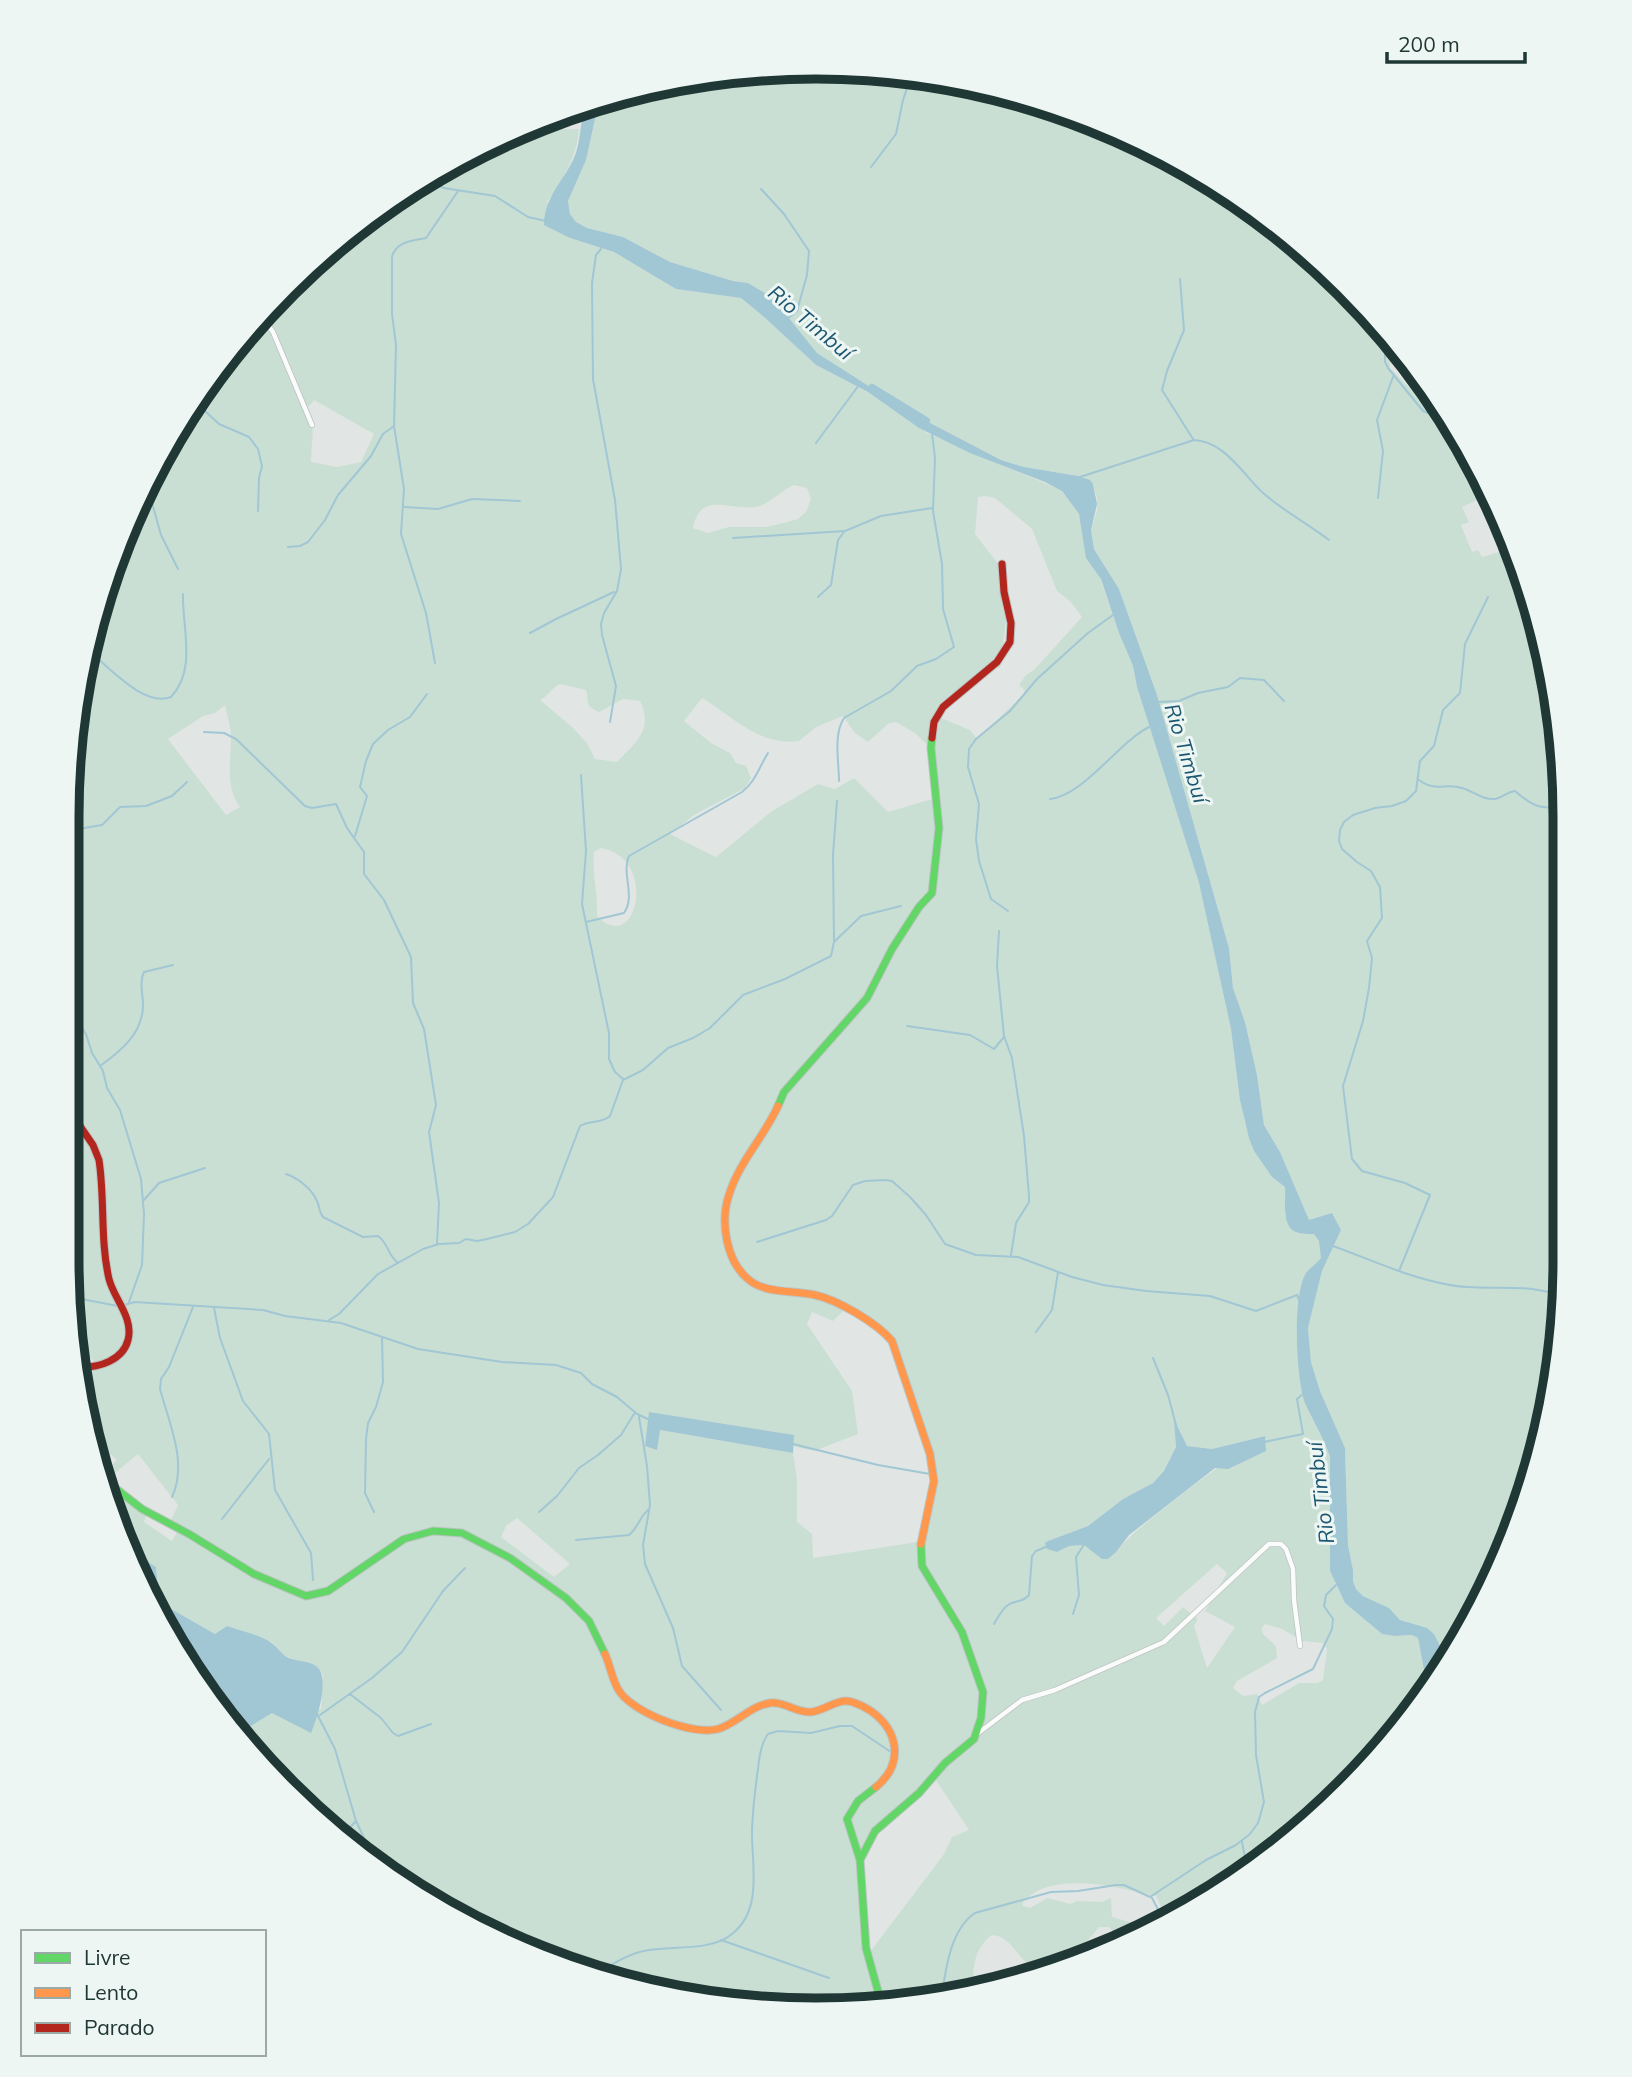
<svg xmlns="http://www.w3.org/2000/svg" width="1632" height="2077" font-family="Mulish,sans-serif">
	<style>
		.green { fill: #cadfd3; fill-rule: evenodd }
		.water { fill: #a1c6d4 }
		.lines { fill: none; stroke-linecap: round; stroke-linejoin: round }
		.stream { stroke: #a1c6d4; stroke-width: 2 }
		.river { stroke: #a1c6d4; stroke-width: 8 }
		.street-casing { stroke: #bec3c1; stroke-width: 6 }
		.fast-casing { stroke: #bcc4c2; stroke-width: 9 }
		.slow-casing { stroke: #bcc4c2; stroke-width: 9 }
		.jam-casing { stroke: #bcc4c2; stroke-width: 9 }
		.street { stroke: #fafbfb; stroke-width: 4.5 }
		.fast { stroke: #63d668; stroke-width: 7 }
		.slow { stroke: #ff974d; stroke-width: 7 }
		.jam { stroke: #b3261e; stroke-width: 7 }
		.labels { text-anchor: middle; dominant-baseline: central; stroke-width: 6; stroke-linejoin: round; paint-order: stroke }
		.water-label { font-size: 21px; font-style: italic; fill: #1c5771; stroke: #eef6f3 }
		.rim { fill: none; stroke: #203835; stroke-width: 9 }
	</style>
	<rect width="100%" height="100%" fill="#e1e6e4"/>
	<path class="green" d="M865,68L1010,92L1147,144L1272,221L1379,322L1397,346L1391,356L1390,368L1453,432L1488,495L1462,507L1469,522L1461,525L1472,552L1478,550L1482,557L1510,549L1502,522L1526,575L1564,767L1565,1261L1551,1407L1509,1547L1448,1662L1437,1643L1407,1622L1400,1620L1389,1608L1363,1596L1356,1589L1353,1581V1570L1348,1545L1345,1448L1320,1391L1311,1362L1308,1328L1322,1271L1341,1230L1309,1221L1280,1152L1264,1125L1257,1075L1245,1022L1233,988L1229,948L1157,695L1119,589L1094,549L1091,530L1097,511V497L1093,484L1078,476L1024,467L1001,460L911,413L817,353L784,312L765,293L748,283L733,281L670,262L623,237L587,228L576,222L570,214L568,201L586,160L599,101L718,73Z
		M579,129C577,156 563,180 547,202L570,238L614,252L676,289L741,298L763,316L816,365L868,392L927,433L1061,490L1079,514L1091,564L1098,572L1119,633L1133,666L1137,687L1199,883L1231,1029L1244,1119L1254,1151L1272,1177L1285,1187V1216L1297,1233L1314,1234C1321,1241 1322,1249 1321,1258L1307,1272L1298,1305L1305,1401L1324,1440L1330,1457L1335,1583L1345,1603L1382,1634L1394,1636L1412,1635L1418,1638L1428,1691L1346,1791L1191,1910L1167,1920L1156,1896C1120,1888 1049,1868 1022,1904L1023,1906L1030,1908L1047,1898L1070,1904L1077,1901L1102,1902L1111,1898L1112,1917L1133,1923L1135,1933L1119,1940L1109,1927H1099L1072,1959L1038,1973C1021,1964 1012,1936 992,1935C974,1948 972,1969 974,1990L816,2010L622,1985L442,1910L286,1791L241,1732L271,1713L321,1709L323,1675L320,1670L283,1655L272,1642L215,1634L166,1606L158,1589L156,1567L143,1559L135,1558L99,1472L103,1473L117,1460L90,1436L80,1363L97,1364L78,1345L67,1261L68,767L106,575L167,442L222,359L322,253L441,167L523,130ZM314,400L374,434L361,462L337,467L311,462L313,426L305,411ZM794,485L807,488L811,499L806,512L798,519L783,523L766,527H729L708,533L693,528C700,490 731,511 756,507C770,504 781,490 794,485ZM985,496L995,498L1032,529L1057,591L1070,601L1082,617L1034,670L1026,675L1019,685L1026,692L977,739L970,730L941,718C954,695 976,681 998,667L1000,668L1006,619V574L975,534L978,497ZM560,684L586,690C590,702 583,705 599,712L623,699L640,701C654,730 635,743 617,762L595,759L587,743L572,727L540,700C548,697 551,688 560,684ZM702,698C732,716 760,747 799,741L816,727L843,716L855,733L868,742L889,723L896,722L915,733L934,752L939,797L888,812L854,778L835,789L818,784L772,811L716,857L670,834L694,815L745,788L751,778L746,766L736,763L730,753L711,743L684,721ZM225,705C227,715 231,727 231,738C231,761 225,787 240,807L226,815L168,739L203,716L215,713ZM601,848C659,858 637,957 597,916C598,894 592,873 594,852ZM844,1310L891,1339L936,1481L924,1541L813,1558L812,1534L797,1522V1479L793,1453L659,1430L794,1435L792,1446L814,1451L858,1434L852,1391L807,1324L812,1312L833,1321ZM1175,1421L1187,1446L1212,1449L1264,1436C1223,1462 1185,1491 1147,1522C1131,1534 1120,1550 1102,1559L1084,1545L1069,1546L1057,1552L1048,1541L1088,1526L1123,1499L1153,1483L1164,1471L1176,1447ZM138,1454L178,1505L171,1520L181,1525L172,1541L144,1522L148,1511L109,1478ZM517,1518L570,1564L554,1577L501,1537L506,1526ZM1217,1564L1227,1573L1205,1611L1235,1627L1207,1668L1194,1626L1198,1619L1183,1607L1164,1626L1156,1618ZM1265,1624L1282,1629L1302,1641L1323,1643L1327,1649L1323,1680L1318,1683H1299L1262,1705L1257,1694L1243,1696L1233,1688L1237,1681L1277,1658L1276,1646L1263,1634L1262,1628ZM934,1777L969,1830L952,1837L944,1854L870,1952L865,1901L863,1853L876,1832Z"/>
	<path class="water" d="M599,101L586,160L568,201L570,214L576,222L587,228L623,237L670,262L733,281L748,283L765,293L784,312L817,353L911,413L1001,460L1024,467L1078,476L1090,480L1093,484L1097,504L1091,530L1094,549L1119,589L1157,695L1229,948L1233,988L1245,1022L1257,1075L1264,1125L1280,1152L1309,1220L1332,1213L1341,1230L1322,1271L1308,1328L1311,1362L1320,1391L1345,1448L1348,1545L1353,1570V1581L1356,1589L1363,1596L1389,1608L1400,1620L1427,1628L1434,1634L1448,1662L1439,1678L1428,1691L1418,1638L1412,1635L1394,1636L1382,1634L1345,1603L1330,1571V1457C1324,1438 1313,1421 1305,1403C1296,1378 1292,1296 1306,1273C1310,1268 1317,1263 1321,1258L1319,1241L1314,1234C1309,1234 1301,1234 1296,1232C1281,1226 1286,1200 1285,1187L1272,1177L1254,1151L1249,1138L1240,1100L1231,1029L1199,883L1137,687L1133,666L1119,633L1101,579L1086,558L1079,514L1062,491L1045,482L970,453L919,428L868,392L816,365L763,316L741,298L676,289L614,252L570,238L544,225C544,193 570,176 577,149C581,134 581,119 585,104Z
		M649,1412L794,1435L793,1453L660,1430L657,1450L645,1446Z
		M1174,1419L1187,1446L1212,1449L1265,1436L1266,1451L1228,1469L1215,1468L1129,1535L1116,1552L1108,1559H1102L1084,1545L1069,1546L1057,1552L1047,1549L1045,1543L1048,1541L1088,1526L1123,1499L1153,1483L1164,1471L1176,1447Z
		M135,1558L143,1559L156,1567L158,1589L166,1606L215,1634L227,1626C241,1631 262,1635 273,1644C278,1648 281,1653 285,1656C295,1662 307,1660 316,1666C331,1676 317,1719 311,1733L272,1713L241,1732L167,1636Z"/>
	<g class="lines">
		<path class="stream" d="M871,167L896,134L903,100L911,76
			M423,180L444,188L495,196L528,217L546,221
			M761,189L784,214L809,251L807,275L797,311L787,319
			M1227,193L1250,221L1273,222
			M601,249L596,255L592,283L593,379L615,500L621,569L617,591L604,613L601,624L602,635L616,686L610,722
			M1180,279L1184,330L1167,371L1162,390L1193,439
			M1385,330V362L1388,368L1423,411L1443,419L1460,434L1488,495
			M194,401L219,424L249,437L258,449L262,466L259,478L258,511
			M816,443L859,385
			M1080,477L1194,440C1224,441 1243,474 1262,492C1282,510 1308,524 1329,540
			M147,485L161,535L178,569
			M1378,498L1383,451L1377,420L1393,377
			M404,507L438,509L472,499L520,501
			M733,538L845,531L881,516L932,508
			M288,547L300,546L308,542L325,520L338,495L371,456L383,434L394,426
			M818,597L831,585L838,540L844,532
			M530,633L556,619L614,592
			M91,653C111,669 144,707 171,697C197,670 182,627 183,594
			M435,663L426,613L401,534L404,489L394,426L396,345L392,314V257C396,241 413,241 426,238L458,191
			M1158,702L1179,701L1198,693L1228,687L1240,678L1264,680L1284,701
			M204,732L224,733L236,739L305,806L312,808L336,804L347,828L364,852V874L384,900L411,957L413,1003L424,1029L436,1105L429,1132L439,1203L437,1244
			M581,775L586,851L582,904L609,1033V1059L615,1072L623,1079
			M1419,780C1437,793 1445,782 1462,788C1473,791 1482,800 1495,799C1502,798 1507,792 1515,791C1533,807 1540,809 1564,807
			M839,781C839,762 833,735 844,718L891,691L917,666L936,659L954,647L943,609L942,564L933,511L935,458L932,433
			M1050,799C1083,796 1119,742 1149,727
			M68,834L84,828L102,825L120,807L146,806L172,796L187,782
			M355,836L367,796L360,787L366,761L373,744L388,730L410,717L427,694
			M1008,911L991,899L979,861L976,839L979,804L968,767L969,749L976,739L1010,711L1037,679L1088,633L1113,615
			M586,922L624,913C636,896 621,873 629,856L742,792C756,781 759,767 768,753
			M999,931L997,966L1004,1036L1012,1058L1024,1136L1029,1196V1202L1016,1223L1011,1255
			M835,941L861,916L901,906
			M67,1006L86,1034L92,1053L103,1071L107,1088L120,1110L141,1179L144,1214L142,1265L129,1302
			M907,1026L970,1035L994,1049L1004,1037
			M100,1066C121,1051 143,1033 143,1005C143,994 139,982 144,972L173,965
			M286,1174C298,1178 312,1189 317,1201C320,1207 318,1211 323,1217L363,1237L378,1236C388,1243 388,1255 397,1262
			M144,1200L159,1183L205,1168
			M757,1242L826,1220L832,1216L853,1185L865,1181L885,1180L892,1181L910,1197L926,1215L945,1244L976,1255L1018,1257L1072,1277L1103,1285L1146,1291L1210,1296L1256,1311L1297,1295L1300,1302
			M1333,1246C1372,1260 1409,1278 1450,1285C1486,1292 1528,1281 1562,1297
			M1399,1271L1430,1195L1405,1183L1362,1171L1352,1159L1343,1086L1363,1021L1369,988L1372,958L1367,941L1382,918L1380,887L1371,871L1357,862L1342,849L1339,841L1340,830L1344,822L1353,815L1375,808L1392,806L1406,801L1416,791L1420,761L1434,746L1443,710L1460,693L1465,644L1488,597
			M71,1297L118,1306
			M124,1305L135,1302L263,1310L285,1316L341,1323L418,1349L502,1362L556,1365L581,1373L592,1384L617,1397L637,1414L650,1420
			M214,1308L220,1338L243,1401L269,1434L275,1490L311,1553L313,1580
			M329,1320L339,1314L378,1274L423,1249L439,1244L459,1243L466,1239L477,1241L487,1239L515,1232L528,1224L553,1197L580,1126C589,1120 601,1124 610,1116L623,1080L643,1070L668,1048L693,1038L710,1028L743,995L785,979L831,956L834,942L833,855L837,801
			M1036,1332L1052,1310L1058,1272
			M1153,1358L1168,1395L1176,1425
			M639,1417L647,1466L650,1505L643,1545L645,1564L673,1628L682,1666L721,1710
			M1264,1442L1303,1434L1297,1399L1303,1394
			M793,1444L878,1465L930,1474
			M172,1497C188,1463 169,1423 160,1389L161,1379L169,1367L193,1307
			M374,1512L365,1493L366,1439L368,1423L376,1407L383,1382L382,1338
			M539,1512L557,1496L579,1468L598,1455L621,1435L634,1414
			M222,1519L269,1459
			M576,1540L629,1535C638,1528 640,1516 649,1509
			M1073,1614L1079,1595L1076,1557L1085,1543
			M994,1624C998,1617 1002,1609 1008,1605C1015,1600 1022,1603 1029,1595L1032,1556L1036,1551L1048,1546
			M350,1694L381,1718L393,1733L398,1736L431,1724
			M317,1714L335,1749L356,1821L374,1859
			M320,1715L372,1678L402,1652L443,1591L465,1568
			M343,1835L356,1821
			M1242,1842L1247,1867
			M1152,1898L1164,1921
			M721,1940L829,1978
			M596,1974C613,1964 629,1953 649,1950C674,1946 712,1951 732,1934C764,1909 751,1862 752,1828C753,1808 755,1789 758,1769C759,1758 761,1743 768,1734L778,1731L811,1733L840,1726H852L891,1752
			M942,1994C946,1967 951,1929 975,1913L1051,1892L1078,1891L1116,1885H1124L1150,1897L1206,1860L1236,1845L1250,1834L1258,1823L1264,1802L1256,1755L1255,1712L1259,1697L1265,1693L1313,1669L1332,1629L1333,1619L1324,1606L1326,1595L1336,1585"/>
		<path class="river" d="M872,388L926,421"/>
		<g class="street-casing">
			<path id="street" d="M262,316L273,332L312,425
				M116,1514L118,1491
				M977,1734L1022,1700L1055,1690L1164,1642L1269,1544H1281L1286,1549L1293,1569L1294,1600L1300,1646"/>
		</g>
		<g class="fast-casing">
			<path id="fast" d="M778,1106L784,1092L867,998L892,949L919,907L932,893L939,828L931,748L932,738
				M101,1477L142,1509L189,1534L254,1574L306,1596L328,1591L404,1539L433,1531L462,1533L510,1558L566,1598L589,1621L605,1654
				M876,1787L858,1801L847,1819L860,1860L866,1948L881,2002
				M860,1860L875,1831L919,1793L945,1763L974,1739L981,1718L983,1692L962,1632L922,1566L921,1544"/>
		</g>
		<g class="slow-casing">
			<path id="slow" d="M778,1106C764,1137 739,1162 729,1195C720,1221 726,1261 748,1279C764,1294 794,1290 815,1295C838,1300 877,1323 892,1341L930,1454L934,1481L921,1544
				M605,1654C610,1665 612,1679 618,1689C630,1712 693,1736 718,1729C736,1724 750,1706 770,1703C784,1701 796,1713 811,1712C823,1711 834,1701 846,1701C855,1701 864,1707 871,1711C899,1731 904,1764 876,1787"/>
		</g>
		<g class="jam-casing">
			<path id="jam" d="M932,738L934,722L943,707L997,662L1010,642L1011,623L1004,592L1002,564
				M67,1107L93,1145L99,1160C105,1199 100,1240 109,1279C114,1299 134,1318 128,1340C123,1360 99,1368 80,1367"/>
		</g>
		<use href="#street" class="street"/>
		<use href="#fast" class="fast"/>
		<use href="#slow" class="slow"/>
		<use href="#jam" class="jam"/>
	</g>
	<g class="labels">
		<g class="water-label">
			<text transform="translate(811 322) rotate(40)">Rio Timbuí</text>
			<text transform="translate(1187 753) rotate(73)">Rio Timbuí</text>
			<text transform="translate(1320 1493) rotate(-97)">Rio Timbuí</text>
		</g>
	</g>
	<path d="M0 0H1632V2077H0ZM816 79H816A737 737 0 0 1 1553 816V1261A737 737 0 0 1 816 1998H816A737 737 0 0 1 79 1261V816A737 737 0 0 1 816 79Z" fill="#eef6f3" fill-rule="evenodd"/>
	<path class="rim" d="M816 79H816A737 737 0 0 1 1553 816V1261A737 737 0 0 1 816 1998H816A737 737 0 0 1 79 1261V816A737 737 0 0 1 816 79Z"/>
	<rect x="21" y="1930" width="245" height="126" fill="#eef6f3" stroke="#9caaa7" stroke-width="2"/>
	<rect x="35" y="1953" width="35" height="10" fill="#63d668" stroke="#9caaa7" stroke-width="2"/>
	<text x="84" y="1965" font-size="21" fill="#203835">Livre</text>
	<rect x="35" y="1988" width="35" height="10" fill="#ff974d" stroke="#9caaa7" stroke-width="2"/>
	<text x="84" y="2000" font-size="21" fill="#203835">Lento</text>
	<rect x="35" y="2023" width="35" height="10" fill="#b3261e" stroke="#9caaa7" stroke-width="2"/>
	<text x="84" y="2035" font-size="21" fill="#203835">Parado</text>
	<path d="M1387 52v10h138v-10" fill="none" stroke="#203835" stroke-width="3.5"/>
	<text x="1398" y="52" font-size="21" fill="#203835" stroke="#eef6f3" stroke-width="5" paint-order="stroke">200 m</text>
</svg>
